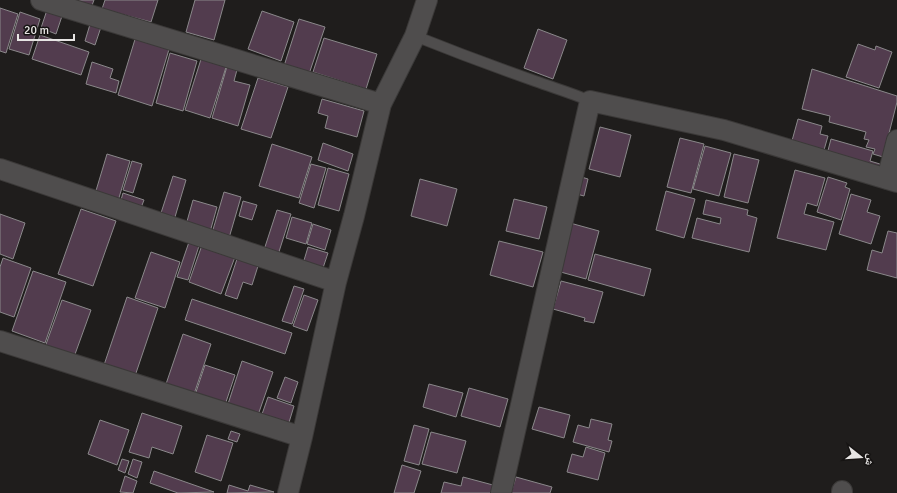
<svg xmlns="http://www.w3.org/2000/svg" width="897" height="493" font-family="Signika,'Noto Naskh Arabic',sans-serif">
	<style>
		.building { fill: #523c4e; stroke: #8a888a }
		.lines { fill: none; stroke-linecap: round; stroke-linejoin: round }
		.service-casing { stroke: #3b3938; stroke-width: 12 }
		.minor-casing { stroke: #3b3938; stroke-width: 22 }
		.service { stroke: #4f4d4d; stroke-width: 10 }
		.minor { stroke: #4f4d4d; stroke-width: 20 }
	</style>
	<rect width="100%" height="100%" fill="#1f1d1c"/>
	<path class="building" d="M77,0H94L91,8L76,3Z
		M105,0H158L151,22L102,9Z
		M195,0H225L214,40L186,32Z
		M0,8L18,14L6,53L0,51Z
		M47,10L62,16L56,34L41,28Z
		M262,11L294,22L281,61L248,49Z
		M20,12L40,19L29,55L9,49Z
		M299,19L325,27L309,74L284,66Z
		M91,21L102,24L95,45L85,41Z
		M538,29L567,40L553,79L524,68Z
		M40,35L89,52L81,75L32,59Z
		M136,36L170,46L152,106L118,95Z
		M324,38L377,54L366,89L313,72Z
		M858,44L875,50L876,46L892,52L879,88L846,77Z
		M170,53L197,61L183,111L156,103Z
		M202,56L227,64L210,118L185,110Z
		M92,62L113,69L110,78L119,81L116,93L86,84Z
		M228,63L238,66L234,81L250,85L238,126L212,118Z
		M812,69L897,96V102L883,157L873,154L875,149L866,147L869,140L864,139L866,132L829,122L830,116L802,109Z
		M258,78L288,87L271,138L241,129Z
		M322,99L364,111L357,137L325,128L328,116L318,113Z
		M798,119L822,126L820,134L828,136L822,157L790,148Z
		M600,127L631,135L620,177L589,169Z
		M680,138L704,144L691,193L667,187Z
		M831,139L873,151L870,161L880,164L877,172L826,158Z
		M323,143L353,154L348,171L318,160Z
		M272,144L312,157L299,198L259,186Z
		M705,146L731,153L719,196L693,189Z
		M107,154L130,161L118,201L95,194Z
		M734,154L759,160L748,203L724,197Z
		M132,161L142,164L133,193L123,190Z
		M311,164L326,168L314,208L299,203Z
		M328,168L349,174L339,211L318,205Z
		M795,170L825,178L817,206L807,203L804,214L834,222L826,250L777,238Z
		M173,176L186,180L175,217L161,213Z
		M578,176L588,179L584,196L573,193Z
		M828,177L847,183L845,187L850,189L841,220L817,212Z
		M420,179L457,189L447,226L411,216Z
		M666,191L695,199L684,238L656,230Z
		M224,192L241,197L229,238L212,233Z
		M123,193L144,200L139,213L119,207Z
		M851,194L871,200L867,212L880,216L871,244L839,234Z
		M514,199L547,207L539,239L506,231Z
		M193,200L217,207L210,232L186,225Z
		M706,200L748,210L747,215L757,218L749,252L692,238L697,218L720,224L721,218L703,214Z
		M243,201L257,205L252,220L239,216Z
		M81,209L116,221L93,286L58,274Z
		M277,210L291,214L277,258L263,253Z
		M0,214L25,223L13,259L0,254Z
		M292,217L312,223L306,244L286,238Z
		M570,223L599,231L586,279L557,271Z
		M313,224L331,230L325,250L307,244Z
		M888,231L897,233V278L867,270L872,250L882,253Z
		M499,241L543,252L533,287L490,275Z
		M189,242L199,246L188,280L177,277Z
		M202,245L235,257L221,294L189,282Z
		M308,247L328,253L321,274L302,267Z
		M151,252L180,262L165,308L135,298Z
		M595,254L651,269L644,296L588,280Z
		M3,258L31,268L14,317L0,312V267Z
		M237,259L258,266L252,285L243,282L237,299L225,295Z
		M33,271L66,282L45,343L12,331Z
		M561,281L603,292L594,323L584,321L585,318L553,309Z
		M294,286L304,289L292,324L282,321Z
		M304,295L318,300L307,331L293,326Z
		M127,297L158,308L135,376L104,365Z
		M192,299L292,333L285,354L185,320Z
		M62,300L91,310L74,357L45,347Z
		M183,334L211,344L193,397L165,387Z
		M242,361L273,372L257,418L227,407Z
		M205,365L235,375L224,408L194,398Z
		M285,377L298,382L291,403L277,398Z
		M429,384L463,393L456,417L423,407Z
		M469,388L508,399L500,427L461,416Z
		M268,397L294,406L287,429L260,420Z
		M539,407L570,415L564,438L532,429Z
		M142,413L182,426L173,454L152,447L149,458L129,452Z
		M591,419L612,424L608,440L612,441L609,452L573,442L578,425L589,428Z
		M100,420L129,430L117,465L88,454Z
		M414,425L429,429L419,465L404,461Z
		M231,431L240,434L237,442L228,439Z
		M431,432L466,441L457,473L422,464Z
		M207,435L233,443L221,481L195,472Z
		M586,447L605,453L598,480L567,472L572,454L583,457Z
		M122,459L129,461L125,473L118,470Z
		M133,459L142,462L137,478L128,474Z
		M402,465L421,471L414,493H394Z
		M154,471L214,492L178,493L150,483Z
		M125,476L137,481L133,493L120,492Z
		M463,477L493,485L491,493H441L444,482L461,486Z
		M516,477L552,487L550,493H511Z
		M229,485L248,491L250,485L274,492L227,493Z"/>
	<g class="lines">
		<g class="service-casing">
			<path id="service" d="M415,36C455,52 495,67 535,81C554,88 572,93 590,101"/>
		</g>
		<g class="minor-casing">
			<path id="minor" d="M41,0L381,104
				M0,169L336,282
				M887,179L897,140
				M0,341L302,437
				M288,493L302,437L336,282L354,216L381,104L415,36L427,0
				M501,493L590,101L724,130L897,182
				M842,493V491"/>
		</g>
		<use href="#service" class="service"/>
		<use href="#minor" class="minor"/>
	</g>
	<g transform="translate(861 457) rotate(107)" stroke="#161413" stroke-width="3" paint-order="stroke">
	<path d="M0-3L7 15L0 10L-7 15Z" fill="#e7e5e4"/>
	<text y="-6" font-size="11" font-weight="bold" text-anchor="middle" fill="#e7e5e4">ش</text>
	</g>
	<path d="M18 34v6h56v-6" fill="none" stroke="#e7e5e4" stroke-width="2"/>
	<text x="24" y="34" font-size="12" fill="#e7e5e4" stroke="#161413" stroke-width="3" paint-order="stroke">20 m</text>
</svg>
